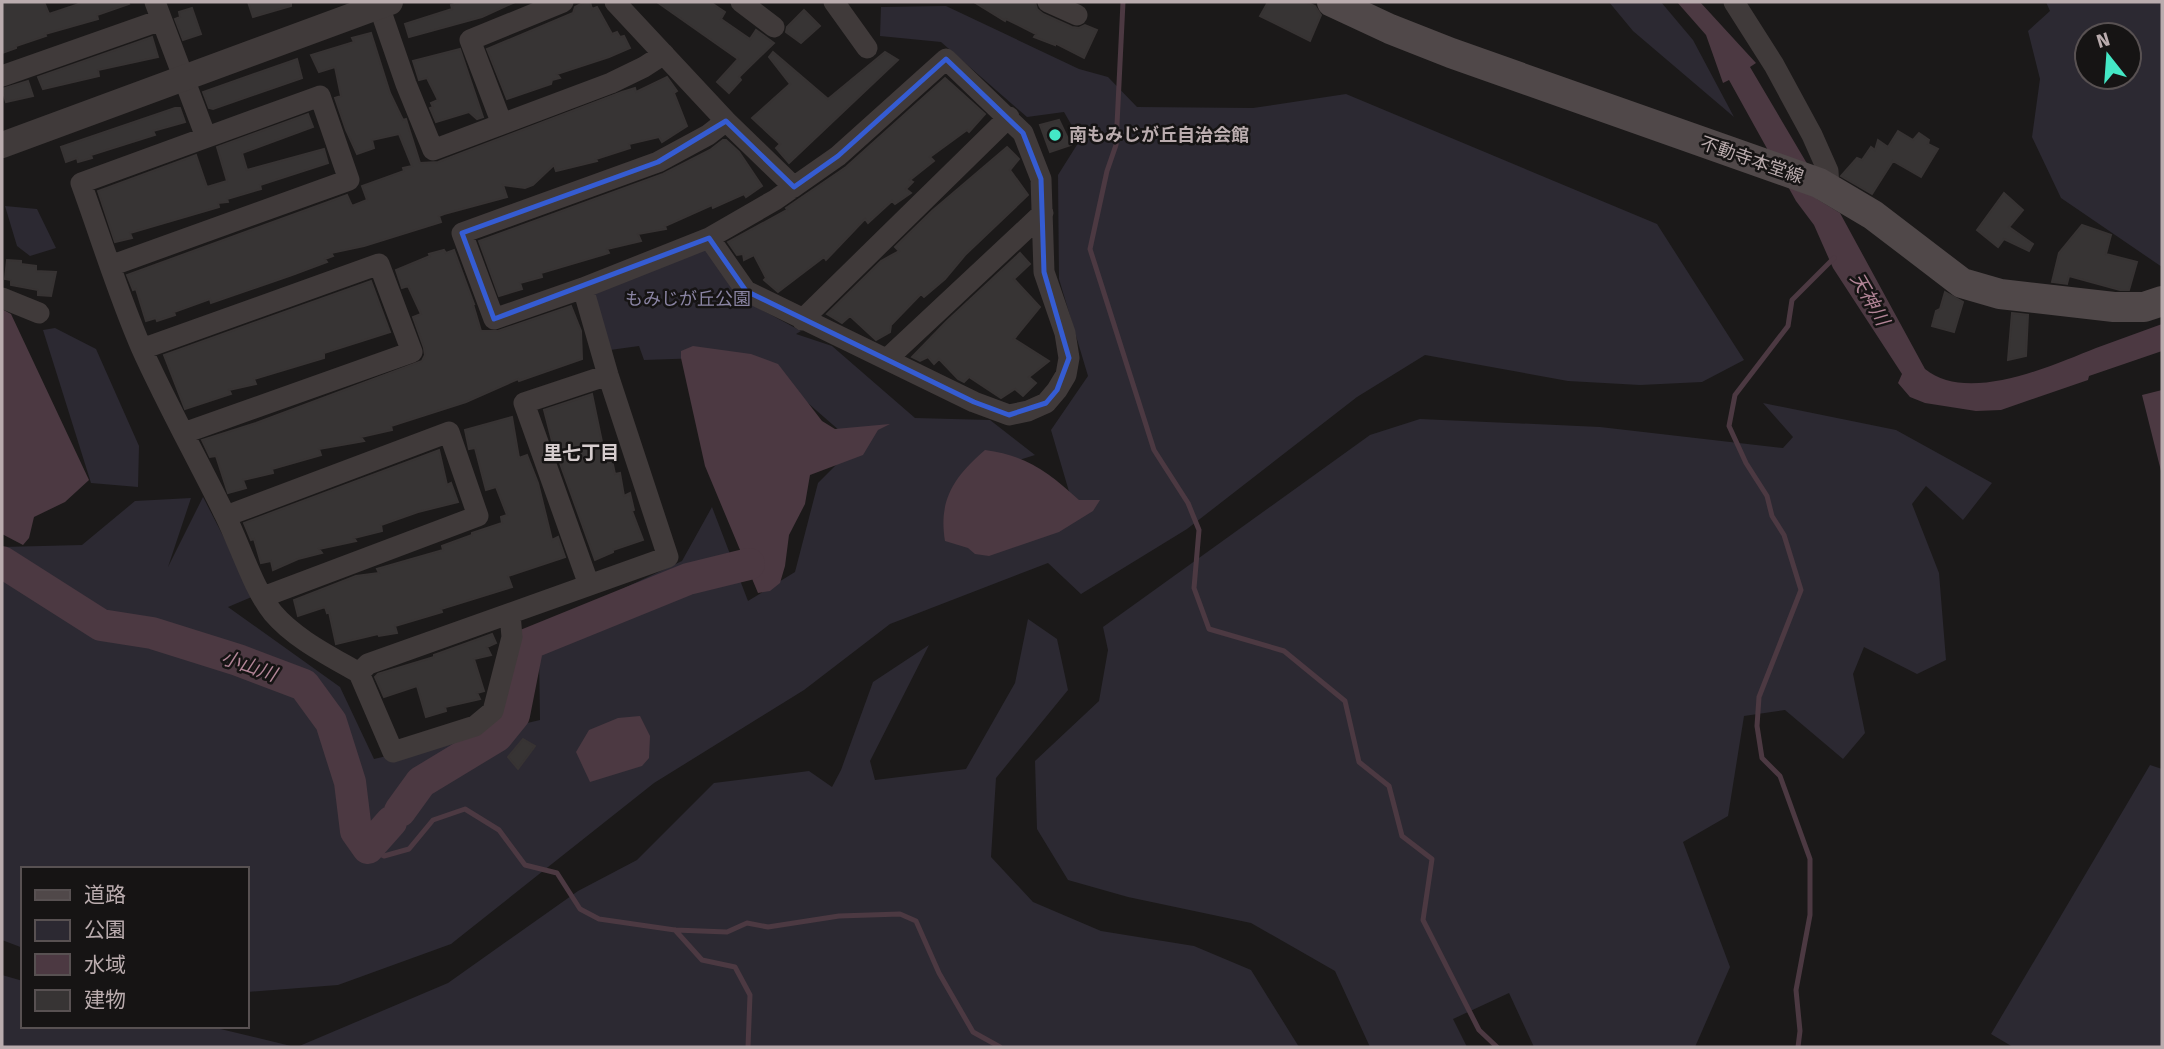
<svg xmlns="http://www.w3.org/2000/svg" width="2164" height="1049" font-family="'Fira Sans','Noto Sans JP',sans-serif">
	<style>
		.green { fill: #2c2932; fill-rule: evenodd }
		.water { fill: #4c3942 }
		.lines { fill: none; stroke-linecap: round; stroke-linejoin: round }
		.stream { stroke: #4c3942; stroke-width: 5 }
		.river { stroke: #4c3942; stroke-width: 32 }
		.building { fill: #373434; stroke: #373333; stroke-width: 2 }
		.minor { stroke: #403a3a; stroke-width: 21 }
		.tertiary { stroke: #403a3a; stroke-width: 26 }
		.secondary { stroke: #504849; stroke-width: 30 }
		.marked { fill: none; stroke: #355cd2; stroke-width: 5; stroke-linejoin: round }
		.poi-dot { fill: #44e8c6; stroke: #161414; stroke-width: 2.5 }
		.labels { text-anchor: middle; dominant-baseline: central; stroke-width: 5; stroke-linejoin: round; paint-order: stroke }
		.poi-label { font-size: 18px; font-weight: bold; fill: #baacae; stroke: #161414; text-anchor: start }
		.street-label { font-size: 18px; fill: #baacae; stroke: #161414 }
		.park-label { font-size: 18px; fill: #8a84a3; stroke: #161414 }
		.water-label { font-size: 19px; font-style: italic; fill: #b28597; stroke: #161414 }
		.neighbourhood-label { font-size: 19px; font-weight: bold; fill: #d6cdce; stroke: #161414 }
	</style>
	<rect width="100%" height="100%" fill="#1b1919"/>
	<path class="green" d="M1609,2H1661L1693,40L1734,117L1633,31Z
		M2046,2H2162V267L2061,198L2032,137L2040,79L2028,31L2050,11ZM2087,35H2129V77H2087Z
		M946,6L1079,69L1108,77L1137,107L1253,108L1346,94L1657,224L1744,360L1702,382L1640,385L1568,381L1425,355L1357,397L1187,529L1081,594L1048,563L890,624L804,690L654,783L451,944L338,985L247,992V869H23V948L2,940V547L82,545L135,501L191,498L168,567L203,497L254,596L228,607L340,687L374,759L540,720L539,652L556,620L682,561L712,507L748,601L795,572L818,483L856,445L770,370L702,358L644,360L639,346L610,350L591,291L706,248L740,298L801,331L796,334L832,346L915,418L990,420L1035,455L985,471L1075,512L1051,430L1088,376L1059,279L1058,175L1080,140L1064,112L1027,117L941,42L880,36L881,7Z
		M5,206L37,209L56,248L30,256L17,246Z
		M55,328L96,349L139,446L138,487L91,483L43,330Z
		M1763,403L1896,430L1992,483L1963,520L1926,486L1912,504L1939,573L1946,660L1917,674L1864,647L1853,674L1865,733L1843,759L1785,710L1744,716L1728,816L1683,842L1730,967L1695,1047H1534L1509,993L1453,1019L1467,1047H1370L1335,971L1251,923L1128,897L1068,880L1037,829L1035,761L1099,701L1108,650L1103,627L1370,435L1420,419L1600,427L1783,448L1793,437Z
		M1028,619L1057,639L1068,690L996,778L991,857L1033,902L1101,931L1194,946L1251,970L1299,1047H297L448,983L578,891L637,860L714,783L809,771L832,787L841,770L873,682L929,645L870,761L875,780L966,769L1015,683Z
		M2150,765L2162,769V1047H2013L1991,1034Z
		M2,975L23,981V1026H208L295,1047H2Z"/>
	<path class="water" d="M1677,2H1700L1756,63L1750,67L1812,172L1817,199L1840,213L1925,369C1967,404 2051,366 2096,348C2118,340 2140,332 2162,324V351L2089,376L2088,380L2001,410L1976,411L1925,403L1910,397L1898,383L1902,374L1833,268L1814,225L1796,201L1729,80L1723,83L1706,35Z
		M2,309L11,314L89,480L65,502L34,517L29,538L23,545L2,534Z
		M693,346L751,354L778,364L822,421L835,429L890,424L878,430L863,455L810,475L805,504L789,535L785,566L780,583L770,591L758,593L705,466L681,358V351Z
		M2162,390V475L2142,395Z
		M985,450C1028,456 1048,472 1079,500H1100L1093,511L1059,532L989,556L975,554L968,548L945,541C938,499 955,476 985,450Z
		M640,716L650,736L649,758L642,766L590,782L576,752L589,730L618,718Z"/>
	<g class="lines">
		<path class="stream" d="M1123,2L1116,145L1107,171L1090,249L1154,450L1188,503L1199,530L1194,588L1209,629L1284,651L1345,701L1359,762L1389,786L1402,836L1432,859L1423,920L1479,1030L1497,1047
			M368,848L384,856L409,849L433,820L465,809L499,830L525,865L557,873L580,909L599,919L675,930L727,932L747,923L768,927L839,916L900,914L916,921L939,973L973,1032L1000,1047
			M675,930L702,960L735,967L750,995L748,1047
			M1798,1047L1800,1031L1796,990L1810,915V859L1780,776L1762,758L1757,726L1759,697L1801,590L1784,535L1772,516L1767,496L1746,463L1729,426L1735,395L1788,326L1792,300L1834,258"/>
		<path class="river" d="M2,562L101,625L152,633L238,660L304,685L331,722L350,782L356,831L368,848L391,822
			M400,811L421,782L497,736L514,715L528,644L688,579L749,564"/>
	</g>
	<path class="building" d="M2,2H44L49,14L79,4L78,2H128L129,4L97,15L98,19L45,34L46,36L16,46V48L2,53Z
		M248,2H291V6L253,17Z
		M462,2H515L482,17L409,37L405,24L452,9L451,5Z
		M585,2H590L592,9L597,7L612,34L617,32L620,37L624,36L630,48L609,57L557,74L560,78L552,80L551,84L507,99L487,49L573,13L575,7Z
		M657,2H710L725,12L721,19L750,39L756,30L774,43L739,77L741,80L729,93L717,82L738,59Z
		M974,2H1035L1037,9L1043,14L1072,27L1079,28L1085,25L1097,30L1084,58L1055,43V45L1034,37L1036,34L1006,19L1005,21Z
		M1268,2H1306L1315,6L1321,15L1310,41L1260,16Z
		M192,8L201,34L183,40L175,19L180,17L179,12Z
		M804,10L820,26L801,43L786,32L787,27Z
		M371,33L390,93L403,120L406,119L420,163L438,162L622,92L635,88L636,92L667,77L677,91L674,93L687,126L662,142L659,137L629,144L630,148L596,159L597,161L556,171L554,165L533,185L525,188L503,185L507,197L444,214L439,216L441,222L364,246L331,253L333,256L325,259L327,262L292,275L211,303L210,299L174,312L175,315L157,321L156,318L146,321L136,289L133,290L127,275L347,195L352,206L367,200L362,186L404,171L403,168L412,166L399,134L372,140L374,148L357,154L346,130L335,98L341,96L335,67L319,72L311,55L354,42L352,38Z
		M152,37L158,57L98,70L99,76L43,89L38,77Z
		M460,49L483,117L477,119L469,112L436,122L430,108L433,107L431,103L438,100L427,78L419,80L413,61Z
		M773,52L828,99L885,52L898,60L789,163L776,148L780,144L752,118L790,84L769,57Z
		M297,59L302,78L213,109L209,108L203,92Z
		M945,78L985,114L969,132L967,130L930,157L934,161L910,180L913,182L906,189L911,193L895,204L892,201L868,223L865,219L826,260L824,257L778,292L764,280L766,278L754,255L744,260L743,254L737,255L728,242L787,210L786,208L846,167Z
		M28,81L33,96L6,102L2,89Z
		M175,108H180L185,122L153,131L155,135L91,155L92,158L78,162L77,158L66,162L61,147Z
		M308,114L313,127L242,153L247,170L324,149L328,163L260,185L261,189L227,199L228,202L218,203L219,207L130,233L132,238L115,242L98,191L196,155L207,187L227,181L217,147Z
		M1059,120L1071,145L1050,152L1040,125Z
		M1898,131L1913,140L1919,133L1929,140L1928,144L1938,149L1921,177L1893,161L1872,194L1841,176L1857,158L1862,160L1871,147L1875,150L1878,140L1888,147Z
		M723,140H726L739,152L762,186L746,197L744,194L713,208L712,205L665,226L666,229L638,234L641,241L607,249L609,253L541,273L542,277L520,283L522,289L499,296L479,241L663,174L710,150Z
		M1007,147L1019,159L1010,170L1028,195L965,255L945,279L924,297L921,294L891,325L890,332L876,340L850,316L842,323L827,314L881,261L899,251L895,247L932,211Z
		M2004,193L2023,210L2009,227L2033,244L2029,251L2004,239L1998,247L1977,230Z
		M2082,225L2111,235L2106,254L2137,262L2129,290H2120L2069,276L2067,284L2052,282L2059,253Z
		M444,250L446,253L454,250L474,304H473L481,331H498L571,306L581,331L582,359L519,381L518,379L466,402L391,426L392,430L361,437L364,441L319,449L321,455L272,469L273,473L243,480L246,488L228,493L216,456L210,457L202,440L256,423L422,361L425,355L424,348L413,317L421,314L408,286L402,288L396,270L430,256L429,254Z
		M1020,253L1030,264L1014,279L1040,307L1014,339L1049,361L1029,377L1036,383L1023,396L1015,389L1001,398L969,377L964,382L958,379L939,359L934,364L928,357L920,361L912,357L946,322Z
		M7,260L21,261V264L36,266V271L56,272L51,296L38,295V290L11,285V280L5,279Z
		M371,281L390,332L324,353V358L254,379L256,384L229,390L231,394L185,409L164,355Z
		M1945,292L1963,302L1954,332L1932,326L1936,311L1940,309Z
		M2012,313L2028,315L2026,356L2008,360Z
		M592,394L606,461L612,460L615,474L620,473L624,496L630,493L634,510L632,511L643,540L613,550V552L595,560L552,441L544,410Z
		M512,417L519,458L527,455L538,483L552,540L558,537L565,557L508,576L512,587L441,609L442,612L395,626L397,633L379,636L378,634L336,644L329,612L327,613L325,607L298,616L294,600L356,576L379,573L377,569L443,550L442,546L472,535V533L502,523L501,517L507,515L496,487L486,490L475,448L469,449L465,430Z
		M439,450L447,485L451,483L458,502L418,512L381,525L382,531L354,538L356,541L319,549L322,553L298,559L273,570L271,561L261,563L254,539L251,540L244,523Z
		M492,634L496,643L487,647L491,655L474,659L484,691L477,693L480,699L445,707L446,711L426,717L417,686L384,697L375,677L378,674L434,657V655Z
		M523,739L535,746L518,769L508,757Z"/>
	<g class="lines">
		<path class="minor" d="M155,2L206,137
			M615,2L726,121L794,187
			M741,2L774,27
			M834,2L867,48
			M1048,2L1077,15
			M1734,2L1774,65L1812,135L1828,171L1829,188
			M379,6L406,84L433,150L611,83L644,67L664,54
			M2,76L161,20
			M502,124L470,40L563,2
			M709,238L746,291L974,402L1009,415L1028,411L1046,403L1057,390L1066,375L1069,358L1065,333L1044,272L1041,179L1023,133L946,59L838,156L775,200L709,238L583,288L494,319L462,233L658,162L708,135L726,121
			M110,266L349,180L320,96L81,183C101,238 118,294 141,347C166,403 197,458 224,513C239,542 253,589 273,613C295,639 330,656 359,673L368,664L668,557L608,375L583,288
			M2,298L39,313
			M802,320L1009,117
			M142,349L379,264L412,352L184,433
			M887,359L1043,213
			M226,516L449,432L478,516L263,597
			M589,585L524,403L608,375
			M359,673L393,752L475,726L493,711L512,637L510,614"/>
		<path class="tertiary" d="M2,145L390,2"/>
		<path class="secondary" d="M1332,2L1390,29L1451,53L1819,183L1873,215L1962,283L2000,294L2114,307H2144L2162,301"/>
	</g>
	<path class="marked" d="M946,59L1023,133L1041,179L1044,272L1069,358L1057,390L1046,403L1009,415L974,402L746,291L709,238L494,319L462,233L658,162L726,121L794,187L838,156Z"/>
	<circle class="poi-dot" cx="1055" cy="135" r="7"/>
	<g class="labels">
		<g class="poi-label">
			<text x="1069" y="135">南もみじが丘自治会館</text>
		</g>
		<g class="street-label">
			<text transform="translate(1752 160) rotate(19)">不動寺本堂線</text>
		</g>
		<g class="park-label">
			<text x="688" y="299">もみじが丘公園</text>
		</g>
		<g class="water-label">
			<text transform="translate(1870 299) rotate(60)">天神川</text>
			<text transform="translate(249 666) rotate(19)">小山川</text>
		</g>
		<g class="neighbourhood-label">
			<text x="581" y="452">里七丁目</text>
		</g>
	</g>
	<rect width="2164" height="1049" fill="none" stroke="#baacae" stroke-width="7"/>
	<rect x="21" y="867" width="228" height="161" fill="#161414" stroke="#585152" stroke-width="2"/>
	<rect x="35" y="890" width="35" height="10" fill="#504849" stroke="#585152" stroke-width="2"/>
	<text x="84" y="902" font-size="21" fill="#baacae">道路</text>
	<rect x="35" y="920" width="35" height="21" fill="#2c2932" stroke="#585152" stroke-width="2"/>
	<text x="84" y="937" font-size="21" fill="#baacae">公園</text>
	<rect x="35" y="954" width="35" height="21" fill="#4c3942" stroke="#585152" stroke-width="2"/>
	<text x="84" y="972" font-size="21" fill="#baacae">水域</text>
	<rect x="35" y="990" width="35" height="21" fill="#373434" stroke="#585152" stroke-width="2"/>
	<text x="84" y="1007" font-size="21" fill="#baacae">建物</text>
	<g transform="translate(2108 56) rotate(343)"><circle r="33" fill="#161414" stroke="#585152" stroke-width="2"/>
	<path d="M0-5L12 26L0 18L-12 26Z" fill="#44e8c6"/>
	<text y="-10" font-size="19" font-weight="bold" text-anchor="middle" fill="#baacae">N</text>
	</g>
</svg>
